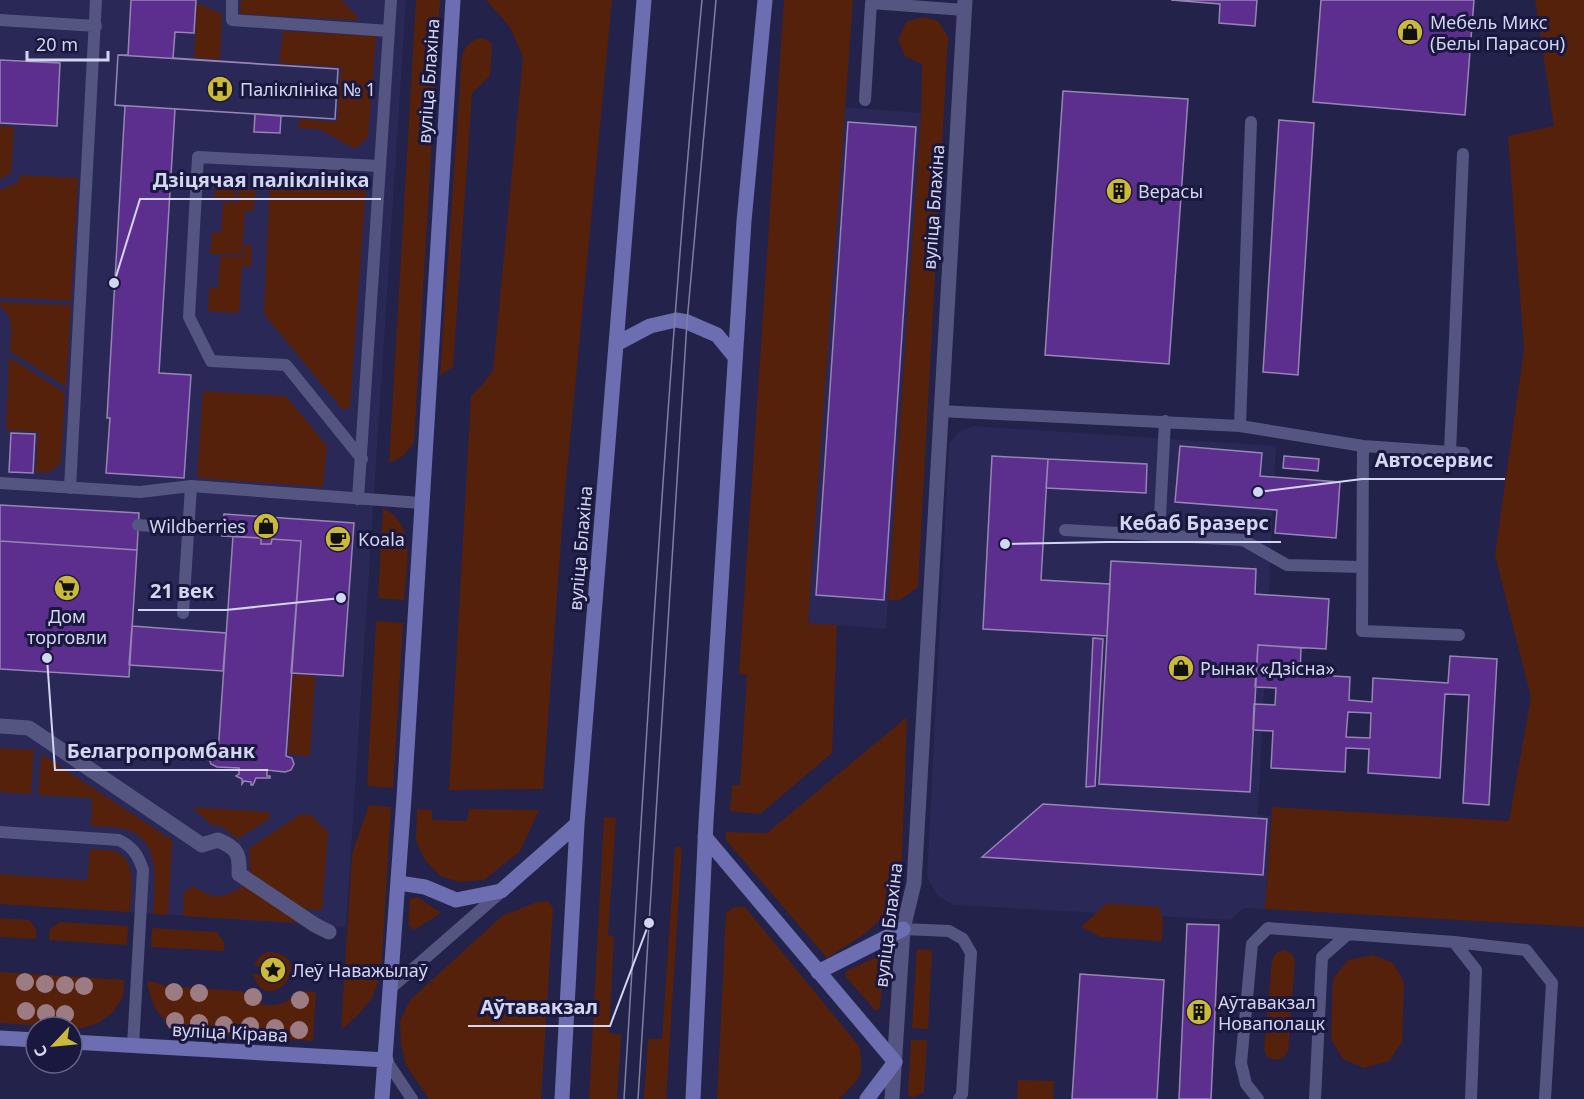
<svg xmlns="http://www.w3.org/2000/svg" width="1584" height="1099" font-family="'Noto Sans',sans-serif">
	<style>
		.built { fill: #292857 }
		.green { fill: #56210b }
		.building { fill: #5c2f8f; stroke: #9685b4; stroke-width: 1.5; fill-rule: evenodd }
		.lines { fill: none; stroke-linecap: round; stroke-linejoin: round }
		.lane { stroke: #545580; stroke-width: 12 }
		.street { stroke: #545580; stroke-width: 15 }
		.secondary { stroke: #6c6eb1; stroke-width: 15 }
		.tram { stroke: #7f80a1; stroke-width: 1.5 }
		.tree { fill: #9c7c82 }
		.labels { text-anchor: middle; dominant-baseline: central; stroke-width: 6; stroke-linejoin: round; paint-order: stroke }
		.poi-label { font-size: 18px; fill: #d3d6f0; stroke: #1a183f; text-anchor: start }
		.street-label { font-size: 18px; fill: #d3d6f0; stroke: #1a183f }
		.leader { fill: none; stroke: #d3d6f0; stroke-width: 2 }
		.callout-dot { fill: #d3d6f0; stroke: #1a183f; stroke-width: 2 }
		.callout-label { font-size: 20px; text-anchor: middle; font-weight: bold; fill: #d3d6f0; stroke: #1a183f; stroke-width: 6; stroke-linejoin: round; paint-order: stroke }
	</style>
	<rect width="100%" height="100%" fill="#23224a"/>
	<path class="built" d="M0,0H406L346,927L0,903Z
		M844,107L921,113L886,629L808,623Z
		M974,426L1276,446L1258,815L1271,816L1265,909L1244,908L1230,920L953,905L938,896L927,878L949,444L959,432Z"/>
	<path class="green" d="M241,0H341L358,17L357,20L240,14Z
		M416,0H440L414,442C407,453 401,459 389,463Z
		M486,0H612L563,513L543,789L449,790L471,396L482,385L493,371L523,57L510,27Z
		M784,0H853L808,623L837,625L832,753L760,814L730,811L732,785H740L747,675L739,674Z
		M1535,0H1584V927L1265,909L1272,807L1509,821L1531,697L1495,555L1524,349L1508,136L1554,126Z
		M197,3L222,14L220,59L194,58Z
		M924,17L938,21L948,36L918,587L900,600H888L921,113L922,64L905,56L898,39L907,21Z
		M283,31L376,36L368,137L355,149L319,129L298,128L299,119L337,122L341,67L279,63Z
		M478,38L486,39L492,44L490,76L472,93L453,367L440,375L462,55L467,45Z
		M0,126L14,127L11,173L0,179Z
		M21,175L78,178L71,301L0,297V190L18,182Z
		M216,177L237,179L235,201L214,199Z
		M270,178L366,185L350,407L343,410L264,314Z
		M239,189L255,190L254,211H245L242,255L210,254L212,232H221L223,202L237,203Z
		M244,245H252L251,267L242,266L239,313L208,311L209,288H218L220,256L243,257Z
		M0,302L71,305L66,387L10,351C11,333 15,319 0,306Z
		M9,357L65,393L61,461C54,472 49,473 36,473L38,432L6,430Z
		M203,391L286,396L327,446L323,487L197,478Z
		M383,508C418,525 406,568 404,600L378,598Z
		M376,621L403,623L393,788L367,786Z
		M293,674L315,676L310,756L288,754Z
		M907,717L901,884C885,926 862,935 827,958L726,840V832L767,833Z
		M0,748L34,750L31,794L0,792Z
		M41,754L172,840L168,915L153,914C155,885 162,838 124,829C114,826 101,827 91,826L92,798L38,795Z
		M369,805L391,807L381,974L372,998L358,1015L341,1030L352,854Z
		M192,807L270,812L269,819L237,839L221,826L212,825Z
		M417,809L432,810V820L467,821L469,809L539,810L520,851L484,880L459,882L440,876L425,860L416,841Z
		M301,814L311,815L328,832L322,910L304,909L250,872L249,848Z
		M604,817L616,818L608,935L614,936L609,1033L621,1035L617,1099H589Z
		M675,847H682L666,1099H644L648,1039H662Z
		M90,849C97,850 107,849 114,851C138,859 131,893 130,912L0,904V874L87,880Z
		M244,885L300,923L183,916L184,892L193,886C214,900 224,899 244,885Z
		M417,897L441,913L414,930L408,924L410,899Z
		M548,901L553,908L541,1099H429L406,1065L401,1044L400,1021L410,1000L502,916L537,902Z
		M1107,903L1159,907L1163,920L1162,941L1101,937L1081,927Z
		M734,907H745L859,1046C865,1076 860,1078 839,1099H717L726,913Z
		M0,918L29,920L36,929V939L0,937Z
		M60,922L128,926L127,945L49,940V930Z
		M152,928L217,932L224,942V951L151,947Z
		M917,949L932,950L928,1029L912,1028Z
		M1285,950L1292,954L1295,962L1288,1051L1283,1058L1275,1060L1267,1057L1264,1049L1272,960L1277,952Z
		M267,952C322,953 268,1023 253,974L264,975L265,978L280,979L281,965L266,964L265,967L254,966L259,957Z
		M1373,955L1393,963L1404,982L1402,1042L1389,1061L1364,1068L1343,1059L1331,1039L1333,979L1348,960Z
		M879,956L882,957L884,961L880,1007L878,1010H875L845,976L846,971Z
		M0,972L124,980L123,997L113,1012L98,1023L82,1028L0,1023Z
		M147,981L156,982L164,986L242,991C261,1010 280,1010 299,991L316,992L313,1041L184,1033C159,1020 152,1008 147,981Z
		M911,1040H927L924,1092L912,1098L908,1094Z
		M1018,1080L1054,1081L1053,1099H1017Z"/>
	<path class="building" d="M131,0H196L194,33L175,32L173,58L338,69L335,119L175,109L159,373L191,375L184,478L106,473L110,418H107L125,106L115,105L118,55H128Z
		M1171,0H1257L1255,26L1219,23L1220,4Z
		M1321,0H1474L1465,115L1313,102Z
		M118,55L338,69L335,119L115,105Z
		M0,60L60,63L57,126L0,123Z
		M1063,91L1188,99L1169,364L1045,355Z
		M255,114L281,116L280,133L254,132Z
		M1279,120L1314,123L1298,375L1263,372Z
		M848,122L916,127L884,600L816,595Z
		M11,433L35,434L33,473L9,472Z
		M1180,446L1262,453L1260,476L1340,482L1336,538L1275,533L1277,510L1175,502Z
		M992,456L1048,459L1041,580L1110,584L1107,636L983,629Z
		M1284,456L1319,459L1318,471L1283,468Z
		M1048,459L1147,464L1146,493L1046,488Z
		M0,505L139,513L137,550L0,541Z
		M224,514L354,523L343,676L291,673L301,541L272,539L271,544H261V538L222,536Z
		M233,536L261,538V544H271L272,539L301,541L286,756L292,758L294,764L291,770L285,772L267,770V776H270V778H256L253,785H251V782L244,781L242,784V779L236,776L239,774V768L217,767L211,764L209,759L213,754L218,753Z
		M0,541L137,550L129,677L0,669Z
		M1111,561L1256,569L1255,594L1329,599L1326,649L1258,645L1250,792L1099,784Z
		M132,626L226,633L223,671L129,665Z
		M1093,638L1103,639L1095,786L1086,787Z
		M1258,645L1301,648L1300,674L1350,677L1349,700L1372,702L1373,678L1448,683L1450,656L1497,659L1489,805L1463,803L1469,695L1445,694L1440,778L1368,773L1369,749L1346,748L1345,772L1271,768L1273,731L1253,730L1254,704L1275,705L1276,688L1255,687ZM1348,712L1371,713L1370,738L1346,737Z
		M1043,804L1267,819L1263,875L982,857Z
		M1187,924L1219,925L1211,1099H1179Z
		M1080,974L1164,980L1157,1099H1072Z"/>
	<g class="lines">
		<path class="lane" d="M232,0V20L389,31
			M0,20L96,26
			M865,100L871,3L964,10
			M940,411L1240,426L1363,446L1464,453
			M1240,426L1251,122
			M1363,446L1362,631L1459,635
			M1450,452L1463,154
			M362,459L286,365L211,361L189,317L198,157L379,166
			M0,483L140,492L191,486L421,503
			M70,488L96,0
			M358,499L391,0
			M138,525L188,529
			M1065,530L1243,540L1287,565L1361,567
			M1159,535L1165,421
			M183,613L191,486
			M0,832L119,840C133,847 138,855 143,870L133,1046
			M903,929L949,931L963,939L971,953L962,1094L959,1099
			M1454,942L1476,970L1471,1099
			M391,988L501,892
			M386,1060L412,1099
			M1258,1099L1246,1084L1241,1063L1252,944L1268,928L1454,942L1526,950L1552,983L1545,1099
			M1315,1099L1322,957L1347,935"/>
		<path class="street" d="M0,726L29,728L202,845L218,840C237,848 240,853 239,874L315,925L329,932
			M892,1099L903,929L914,883L965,0"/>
		<path class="secondary" d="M616,344L650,326L676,320L687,322L717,335L735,357
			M705,837L895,1062L867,1099
			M399,883L425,887L456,900L501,891L577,824
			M818,972L903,929
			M0,1038L36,1040
			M72,1042L386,1060
			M382,1099L404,798L453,0
			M562,1099L577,824L644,0
			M693,1099L706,822L744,221L765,0"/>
		<path class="tram" d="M624,1099C647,733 667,366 702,0
			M638,1099L687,322L716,0"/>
	</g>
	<g class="tree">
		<circle cx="25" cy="982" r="9"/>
		<circle cx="45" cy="984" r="9"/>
		<circle cx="65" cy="985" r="9"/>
		<circle cx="84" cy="986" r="9"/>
		<circle cx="174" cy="992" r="9"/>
		<circle cx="199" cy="993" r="9"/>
		<circle cx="253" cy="997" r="9"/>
		<circle cx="300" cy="1000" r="9"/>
		<circle cx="26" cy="1011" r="9"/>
		<circle cx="46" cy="1013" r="9"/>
		<circle cx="65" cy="1014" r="9"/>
		<circle cx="175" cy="1021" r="9"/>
		<circle cx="199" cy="1023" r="9"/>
		<circle cx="224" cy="1025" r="9"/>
		<circle cx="250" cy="1026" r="9"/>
		<circle cx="275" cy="1028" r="9"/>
		<circle cx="299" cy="1030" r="9"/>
	</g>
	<defs>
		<g id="shop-disc" transform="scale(1.35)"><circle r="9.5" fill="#cbba39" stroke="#1a183f"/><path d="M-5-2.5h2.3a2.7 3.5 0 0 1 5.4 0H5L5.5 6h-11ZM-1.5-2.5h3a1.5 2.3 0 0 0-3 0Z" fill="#111"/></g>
		<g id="hospital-disc" transform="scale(1.35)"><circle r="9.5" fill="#cbba39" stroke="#1a183f"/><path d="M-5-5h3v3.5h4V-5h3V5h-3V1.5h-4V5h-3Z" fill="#111"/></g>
		<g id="building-disc" transform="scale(1.35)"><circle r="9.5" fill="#cbba39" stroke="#1a183f"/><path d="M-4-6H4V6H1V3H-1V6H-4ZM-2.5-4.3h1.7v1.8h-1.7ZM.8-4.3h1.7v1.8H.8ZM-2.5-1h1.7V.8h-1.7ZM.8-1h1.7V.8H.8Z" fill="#111"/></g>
		<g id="cafe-disc" transform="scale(1.35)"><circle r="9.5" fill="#cbba39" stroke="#1a183f"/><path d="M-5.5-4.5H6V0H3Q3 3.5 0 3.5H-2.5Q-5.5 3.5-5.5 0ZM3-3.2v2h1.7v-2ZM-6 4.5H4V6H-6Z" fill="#111"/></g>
		<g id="supermarket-disc" transform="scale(1.35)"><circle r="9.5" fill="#cbba39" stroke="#1a183f"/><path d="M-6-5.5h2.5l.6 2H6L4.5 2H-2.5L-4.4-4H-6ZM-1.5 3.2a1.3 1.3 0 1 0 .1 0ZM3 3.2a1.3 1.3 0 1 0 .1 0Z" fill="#111"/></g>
		<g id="sight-disc" transform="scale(1.35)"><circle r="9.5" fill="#cbba39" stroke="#1a183f"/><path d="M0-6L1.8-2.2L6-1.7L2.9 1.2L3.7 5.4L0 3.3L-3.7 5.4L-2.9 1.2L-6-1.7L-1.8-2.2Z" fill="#111"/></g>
	</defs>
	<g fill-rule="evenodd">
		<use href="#shop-disc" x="1410" y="32"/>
		<use href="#hospital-disc" x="220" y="89"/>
		<use href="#building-disc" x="1119" y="191"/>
		<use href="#shop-disc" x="266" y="526"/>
		<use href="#cafe-disc" x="338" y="539"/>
		<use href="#supermarket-disc" x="67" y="588"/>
		<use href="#shop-disc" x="1181" y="668"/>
		<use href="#sight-disc" x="273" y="970"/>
		<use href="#building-disc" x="1199" y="1012"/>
	</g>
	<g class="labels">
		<g class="poi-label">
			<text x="1430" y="22">Мебель Микс<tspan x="1430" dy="21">(Белы Парасон)</tspan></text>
			<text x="240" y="89">Паліклініка № 1</text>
			<text x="1138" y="191">Верасы</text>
			<text x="246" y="526" text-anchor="end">Wildberries</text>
			<text x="358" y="539">Koala</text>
			<text x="67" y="616" text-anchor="middle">Дом<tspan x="67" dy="21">торговли</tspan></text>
			<text x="1200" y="668">Рынак «Дзісна»</text>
			<text x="292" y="970">Леў Наважылаў</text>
			<text x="1218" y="1002">Аўтавакзал<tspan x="1218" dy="21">Новаполацк</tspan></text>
		</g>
		<g class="street-label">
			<text transform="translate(428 81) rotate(-86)">вуліца Блахіна</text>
			<text transform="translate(933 207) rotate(-86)">вуліца Блахіна</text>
			<text transform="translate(580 548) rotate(-85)">вуліца Блахіна</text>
			<text transform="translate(888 925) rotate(-83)">вуліца Блахіна</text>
			<text transform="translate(230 1032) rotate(3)">вуліца Кірава</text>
		</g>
	</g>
	<path class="leader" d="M114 283L140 199H381M1258 492L1362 479H1505M1005 544L1107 542H1281M341 598L226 610H138M47 658L55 770H268M649 923L610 1026H468"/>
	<g class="callout-dot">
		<circle cx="114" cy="283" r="6"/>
		<circle cx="1258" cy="492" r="6"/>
		<circle cx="1005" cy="544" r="6"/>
		<circle cx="341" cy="598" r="6"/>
		<circle cx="47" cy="658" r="6"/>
		<circle cx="649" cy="923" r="6"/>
	</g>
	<g class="callout-label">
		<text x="261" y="187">Дзіцячая паліклініка</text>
		<text x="1434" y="467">Автосервис</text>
		<text x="1194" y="530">Кебаб Бразерс</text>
		<text x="182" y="598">21 век</text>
		<text x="161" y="758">Белагропромбанк</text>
		<text x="539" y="1014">Аўтавакзал</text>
	</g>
	<g transform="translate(54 1045) rotate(244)"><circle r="28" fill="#1a183f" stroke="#646486" stroke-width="1.5"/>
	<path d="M0-4.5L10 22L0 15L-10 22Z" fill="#cbba39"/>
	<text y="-9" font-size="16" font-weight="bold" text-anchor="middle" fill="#d3d6f0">С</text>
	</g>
	<path d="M27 51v9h81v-9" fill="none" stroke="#d3d6f0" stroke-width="3"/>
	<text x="36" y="51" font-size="18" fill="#d3d6f0" stroke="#1a183f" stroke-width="4.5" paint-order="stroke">20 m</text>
</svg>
